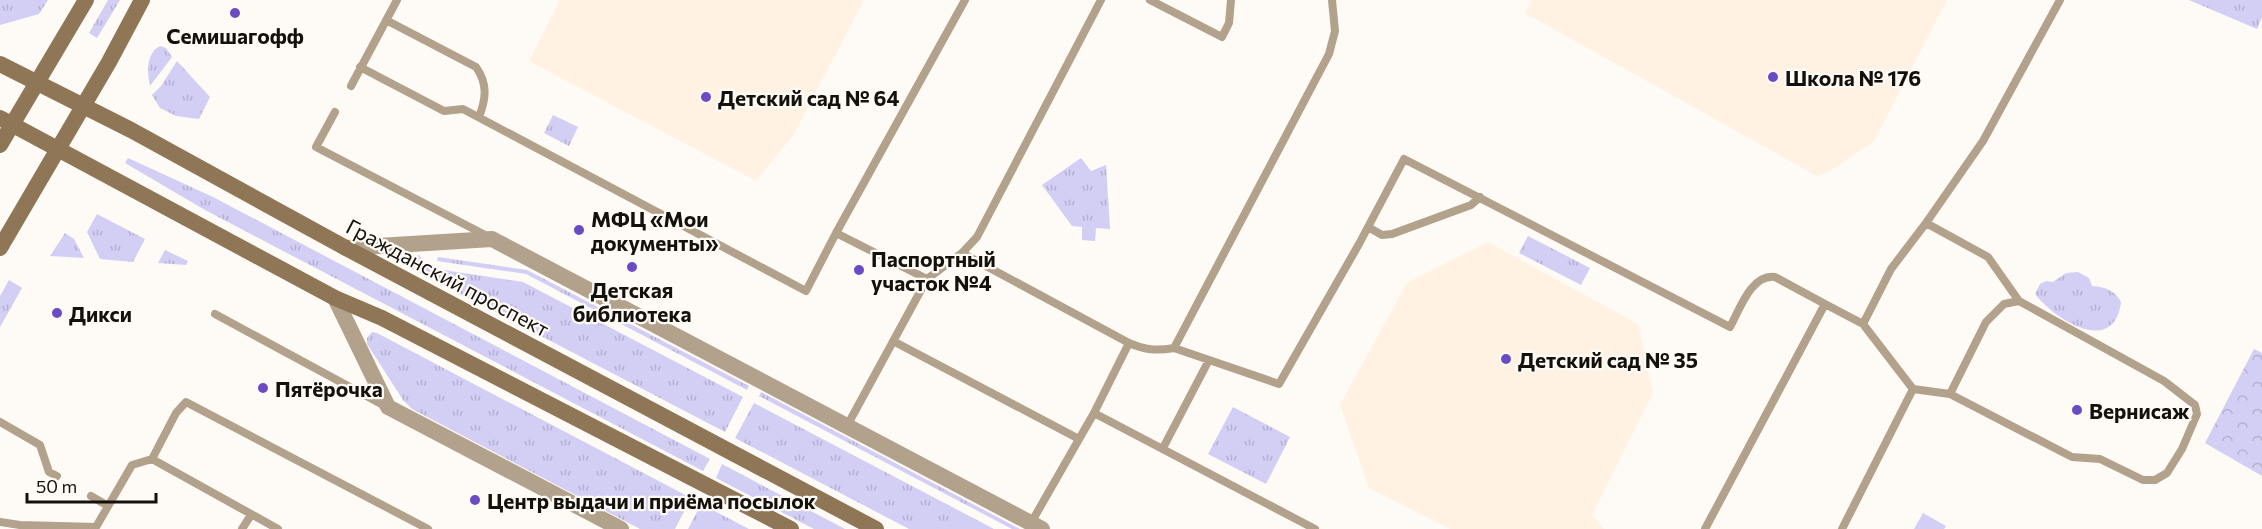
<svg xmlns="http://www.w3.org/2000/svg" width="2262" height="529" font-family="Commissioner,sans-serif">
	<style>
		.built { fill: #fff2e2 }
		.grass { fill: url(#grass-tufts) }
		.forest { fill: url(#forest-crowns) }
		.pitch { fill: #d3cef4 }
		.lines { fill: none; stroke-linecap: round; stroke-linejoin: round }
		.service { stroke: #b2a18b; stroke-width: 8 }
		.minor { stroke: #b2a18b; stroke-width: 16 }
		.secondary { stroke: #8f7656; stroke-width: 16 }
		.poi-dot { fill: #6b4bc4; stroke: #fefaf5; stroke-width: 2 }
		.labels { text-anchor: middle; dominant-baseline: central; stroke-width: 4.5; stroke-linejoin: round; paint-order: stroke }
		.poi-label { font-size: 21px; font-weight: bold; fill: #14100c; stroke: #fefaf5; text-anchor: start }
		.street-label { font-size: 21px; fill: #14100c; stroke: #fefaf5 }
	</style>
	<defs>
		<pattern id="grass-tufts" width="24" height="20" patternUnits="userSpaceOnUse" patternTransform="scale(1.5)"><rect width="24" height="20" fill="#d3cef4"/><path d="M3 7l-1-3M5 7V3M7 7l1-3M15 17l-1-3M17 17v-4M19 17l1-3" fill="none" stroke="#b4b0d0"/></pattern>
		<pattern id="forest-crowns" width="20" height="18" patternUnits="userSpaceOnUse" patternTransform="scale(1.5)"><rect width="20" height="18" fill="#d3cef4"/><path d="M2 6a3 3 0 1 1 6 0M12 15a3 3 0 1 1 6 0" fill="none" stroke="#b4b0d0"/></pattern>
	</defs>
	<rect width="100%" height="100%" fill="#fefaf5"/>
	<path class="built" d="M560,0H864L794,134L756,181L529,61Z
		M1532,0H1947L1874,141L1830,171L1817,176L1525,13Z
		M1488,242L1638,324L1653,393L1592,515L1604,529H1450L1369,488L1340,405L1407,283Z"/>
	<path class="grass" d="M0,0H48L39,14L0,25Z
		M108,0H120L97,38L89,33Z
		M2189,0H2262V17L2257,29Z
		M160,46L166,48L172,57L150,86C147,73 146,53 160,46Z
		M177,61L210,97L199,119L176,116L160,108L152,95L161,86Z
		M553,115L578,127L569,146L544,133Z
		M128,158L213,197L710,459L703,471L205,210L125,163Z
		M1081,158L1091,171L1106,165L1110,229L1096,228L1095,241L1082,240V227L1072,226L1042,185Z
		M97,214L145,239L133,262L100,259L87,232Z
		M65,233L74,239L84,258L50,256Z
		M1528,236L1590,268L1581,285L1519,253Z
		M165,250L188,261L186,265L158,263Z
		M419,255L430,268L523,282L743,397L725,432L411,268L409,263L411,258Z
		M438,257L527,270L749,386L747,390L526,274L437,261Z
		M2078,272L2089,278L2092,286C2105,287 2115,290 2121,302C2114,357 2055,320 2035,294L2040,284L2046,281L2053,282L2066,273Z
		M9,280L22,288L0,327V296Z
		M372,332L377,333L691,498L675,529H640L412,409L403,400L367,344V338Z
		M761,392L1020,529H1012L759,396Z
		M754,403L994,529H909L735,438Z
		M1233,407L1290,437L1266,484L1208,454Z
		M722,464L845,529H814L716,478Z
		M701,504L749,529H688Z"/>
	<path class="forest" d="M2254,349L2262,353V476L2205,443Z"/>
	<path class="pitch" d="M1923,513L1946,526L1944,529H1914Z"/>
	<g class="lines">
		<path class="service" d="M1150,0L1222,37L1229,23L1231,0
			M386,20L476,67C488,84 486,99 479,117
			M360,67L444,111L463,109L806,291L836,233
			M351,86L397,0
			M335,112L316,147L487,236
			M1926,223L1988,257L2019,301
			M1368,227L1382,235L1392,234L1471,205L1480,197
			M927,279L836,233L965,0
			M1825,304L1863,324L1913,389L1842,529
			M215,314L385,406
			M1863,324L1891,269L1926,223L1983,141L2060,0
			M893,341L1079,439
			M1129,343C1145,350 1157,351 1174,348L1329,54L1335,31L1332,0
			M1174,348L1279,384L1359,244L1404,159L1730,327C1740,309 1751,274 1775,277L1825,304L1705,529
			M1913,389L1950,394L2072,457L2100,459L2143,480H2155L2167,473L2182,449L2197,414L2195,405L2164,381L2019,301L2004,304L1986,322L1950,394
			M1094,413L1129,343L962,253L977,237L1101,0
			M0,422L40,445L49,472L57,476
			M847,426L927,279L962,253
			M1163,448L1209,360
			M152,459L278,529
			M91,496L108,506
			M0,522L20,525L96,527L132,465L152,459L176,413L186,402L428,529
			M1031,523L1094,413L1315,529
			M242,529L251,515"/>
		<path class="minor" d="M346,248L492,239L1042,529
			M335,298L388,407L621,529"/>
		<path class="secondary" d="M0,64L131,130L346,248L876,529
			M0,118L335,298L382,318L791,529
			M0,145L86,0
			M0,248L109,62L142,0"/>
	</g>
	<g class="poi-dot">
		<circle cx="235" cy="13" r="6"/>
		<circle cx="1773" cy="77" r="6"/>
		<circle cx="706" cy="97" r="6"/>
		<circle cx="579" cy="230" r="6"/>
		<circle cx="632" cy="267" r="6"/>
		<circle cx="859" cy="270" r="6"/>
		<circle cx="57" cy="313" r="6"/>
		<circle cx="1506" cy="359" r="6"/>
		<circle cx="263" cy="388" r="6"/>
		<circle cx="2077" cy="410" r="6"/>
		<circle cx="475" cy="500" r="6"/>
	</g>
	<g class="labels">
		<g class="poi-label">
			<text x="235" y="35" text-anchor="middle">Семишагофф</text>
			<text x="1785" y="77">Школа № 176</text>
			<text x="718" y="97">Детский сад № 64</text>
			<text x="591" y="218">МФЦ «Мои<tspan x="591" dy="24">документы»</tspan></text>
			<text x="871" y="258">Паспортный<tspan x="871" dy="24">участок №4</tspan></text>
			<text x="632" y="289" text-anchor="middle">Детская<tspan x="632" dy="24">библиотека</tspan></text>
			<text x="69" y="313">Дикси</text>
			<text x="1518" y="359">Детский сад № 35</text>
			<text x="275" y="388">Пятёрочка</text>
			<text x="2089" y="410">Вернисаж</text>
			<text x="487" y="500">Центр выдачи и приёма посылок</text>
		</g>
		<g class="street-label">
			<text transform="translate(448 277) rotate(28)">Гражданский проспект</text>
		</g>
	</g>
	<path d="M27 493v9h129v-9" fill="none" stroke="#14100c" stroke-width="3"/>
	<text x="36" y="493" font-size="18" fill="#14100c" stroke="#fefaf5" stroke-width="4.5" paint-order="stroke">50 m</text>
</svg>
